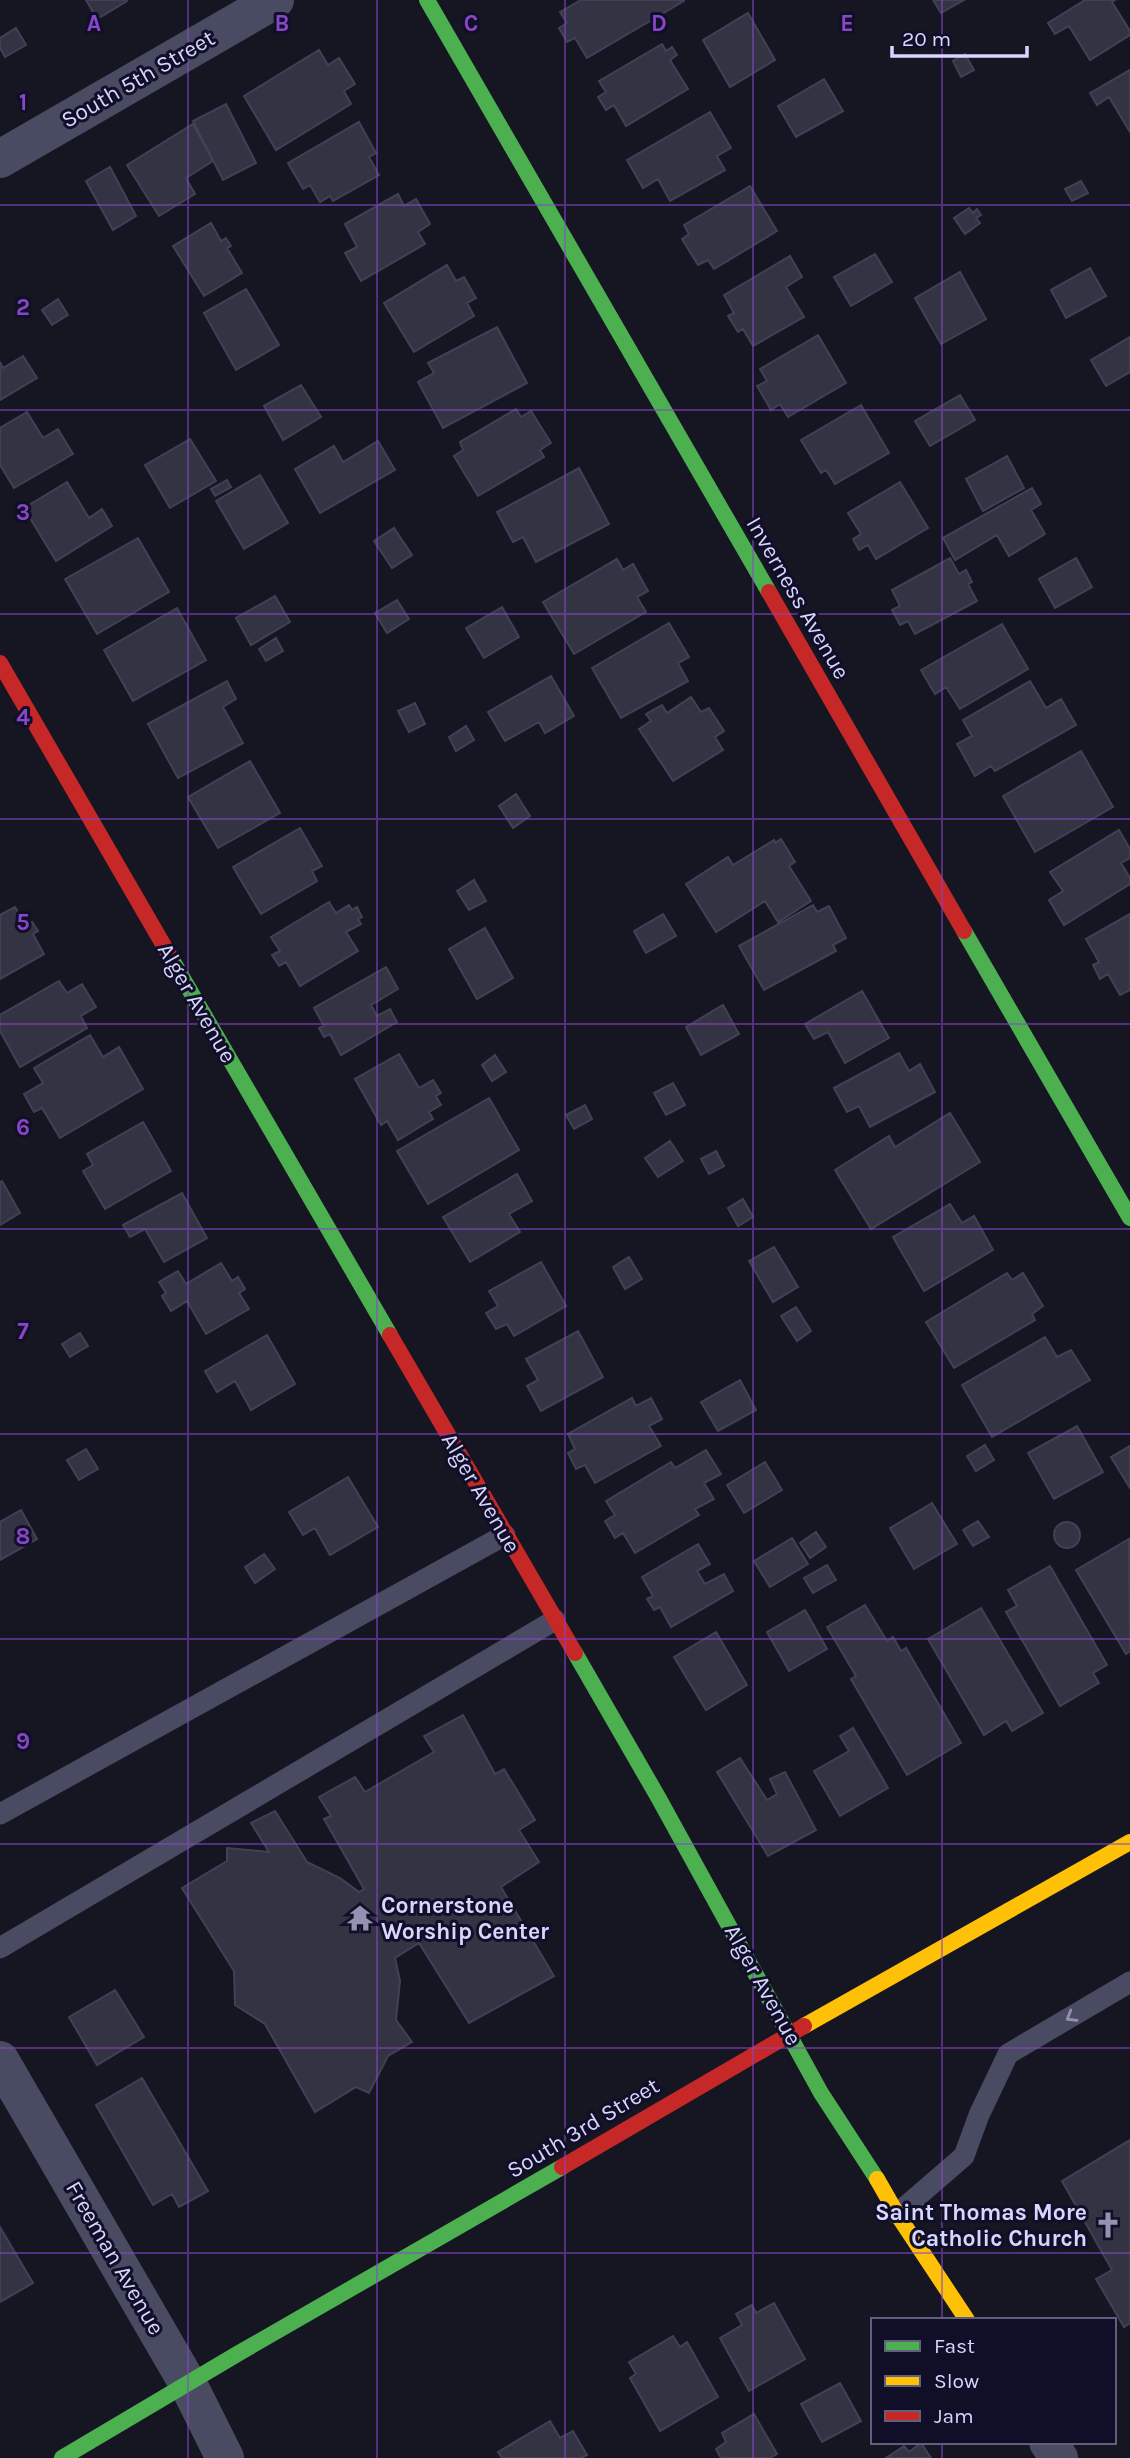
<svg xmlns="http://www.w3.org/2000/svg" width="1130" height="2458" font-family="Karla,sans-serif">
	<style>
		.building { fill: #343344; stroke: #414057; stroke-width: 2 }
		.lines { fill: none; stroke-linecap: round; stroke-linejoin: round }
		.lane { stroke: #494b63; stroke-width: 21 }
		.street { stroke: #494b63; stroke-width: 38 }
		.fast { stroke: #4caf50; stroke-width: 16 }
		.slow { stroke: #ffc107; stroke-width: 16 }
		.jam { stroke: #c62828; stroke-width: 16 }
		.oneway { stroke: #9090b1 }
		.grid { fill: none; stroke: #8946c9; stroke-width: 2; stroke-opacity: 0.55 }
		.labels { text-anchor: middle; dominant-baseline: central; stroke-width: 6; stroke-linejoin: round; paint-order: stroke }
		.street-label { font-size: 23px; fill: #d7d6ff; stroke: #110f28 }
		.poi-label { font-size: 23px; font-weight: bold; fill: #d7d6ff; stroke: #110f28; text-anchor: start }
		.grid-label { font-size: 23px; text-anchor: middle; font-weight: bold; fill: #8946c9; stroke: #110f28; stroke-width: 6; stroke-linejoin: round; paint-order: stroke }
	</style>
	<rect width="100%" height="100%" fill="#161522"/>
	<path class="building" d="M86,0H126L127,1L97,19Z
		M581,0H684V1L587,58L575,38L567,42L559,28L567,23L560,12Z
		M933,0H964L941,13Z
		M1085,0H1115L1112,2L1130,31V35L1090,60L1069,26L1055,34L1048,23Z
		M748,13L775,60L730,87L703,40Z
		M16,28L26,45L5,57L0,48V38Z
		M662,44L666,51L672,47L677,55L670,60L688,89L626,126L614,105L606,110L598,97L606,92L599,81Z
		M319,50L328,65L339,58L355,84L344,91L351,104L276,150L244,96Z
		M965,54L974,70L961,77L953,61Z
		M1130,70V132L1109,97L1097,105L1090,93Z
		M824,79L843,111L796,137L778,106Z
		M226,104L256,163L223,180L193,121Z
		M710,112L731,148L717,156L725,170L670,201L658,179L643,188L627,160Z
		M359,122L376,153L369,157L379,175L333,201L330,196L320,202L310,185L303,189L288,163Z
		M193,124L213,161L186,178L195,194L159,216L127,165Z
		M110,167L136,216L113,230L86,181Z
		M1081,181L1088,193L1072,201L1065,189Z
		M750,186L777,231L714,269L708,260L698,265L682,239L689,234L684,225Z
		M398,194L404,206L416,199L430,224L418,232L425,244L361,281L345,253L357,247L345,224Z
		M969,208L973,213L977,209L981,215L976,218L980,223L965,234L954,218Z
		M211,223L221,241L226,238L231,246L227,248L242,273L204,296L173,246Z
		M875,254L892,282L851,306L834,277Z
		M790,256L802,277L786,287L804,317L753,346L743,329L738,332L728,316L734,313L724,295Z
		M447,265L456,281L464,277L476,298L467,303L474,316L414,352L384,303Z
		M1090,268L1106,296L1066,318L1051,290Z
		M960,272L986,319L941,344L915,298Z
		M246,289L279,345L236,370L204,313Z
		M58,299L68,315L52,325L42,310Z
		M497,327L527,383L443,428L418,382L434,373L428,363Z
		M818,335L846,383L788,417L780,404L771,410L757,386L767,381L760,369Z
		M1130,337V372L1106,386L1091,360Z
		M23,356L37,378L0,400V362L3,368Z
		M301,385L321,417L283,440L264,406Z
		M960,395L975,420L930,446L915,421Z
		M861,405L889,453L835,484L826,470L821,473L801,440Z
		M516,409L521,417L531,411L551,443L540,450L544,457L478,496L454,456L463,450L460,442Z
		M27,412L43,438L58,429L73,454L14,488L0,465V428Z
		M190,439L216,481L170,508L145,465Z
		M378,441L395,470L320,513L295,469L334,446L343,462Z
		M1007,456L1024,488L983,511L966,479Z
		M579,468L609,524L536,562L523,537L513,542L497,512Z
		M260,475L288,523L244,549L216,501Z
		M227,480L231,487L215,496L211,489Z
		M67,482L89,518L102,509L112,526L56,561L24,508Z
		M900,482L928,528L876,559L868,545L859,550L853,539L861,534L848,513Z
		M1032,488L1041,504L1031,510L1045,534L1009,556L997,535L955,560L943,538Z
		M394,528L412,555L392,568L374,541Z
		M138,538L169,592L97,634L65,579Z
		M950,558L959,574L966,570L972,582L968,584L977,601L915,634L908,621L900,625L892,610L900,606L892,590Z
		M1076,558L1092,587L1055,608L1039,579Z
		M617,559L623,570L633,564L648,591L637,597L646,612L574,654L543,602Z
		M275,596L290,622L251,645L236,618Z
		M397,600L409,619L387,633L375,613Z
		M502,607L519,637L484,658L466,628Z
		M177,608L206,660L133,701L104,650Z
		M669,623L689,657L678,663L688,681L621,718L592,668Z
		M1002,624L1028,669L960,709L946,687L935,694L921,670Z
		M276,638L283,651L266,661L259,649Z
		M551,676L574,716L545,733L539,722L505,741L488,712Z
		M227,681L236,699L223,707L243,743L178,778L148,724Z
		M1030,681L1046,708L1061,699L1076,725L995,771L991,766L975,776L957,744L972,736L963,720Z
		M691,697L701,712L709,708L724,731L715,737L723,750L673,781L639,729L651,721L646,714L662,705L667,713Z
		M415,703L425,724L409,732L398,711Z
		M466,726L474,740L456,751L449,737Z
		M1081,751L1113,807L1035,852L1003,796Z
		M250,761L280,813L218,848L188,797Z
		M516,794L530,816L513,828L499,806Z
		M300,828L322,866L312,871L317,881L261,914L233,867Z
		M1119,830L1130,849V858L1121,863L1130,878V884L1064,925L1049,900L1063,891L1050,872Z
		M781,839L795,862L789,866L811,901L778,922L765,901L716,932L686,884L728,857L733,865L774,840L775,843Z
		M474,880L486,901L469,910L457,891Z
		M329,902L336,913L349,905L352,910L357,907L362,917L358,919L361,924L346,932L358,951L300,986L286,962L279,966L272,955L280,951L271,937Z
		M813,905L817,912L829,906L846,938L833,945L836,951L764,990L739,946Z
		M15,907L26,926L32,922L38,931L33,934L44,954L0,979V915Z
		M663,914L676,936L646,953L634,931Z
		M1130,914V990L1120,995L1108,974L1100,979L1093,965L1099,962L1086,939Z
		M485,928L513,978L477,999L449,949Z
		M386,967L398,989L371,1005L377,1016L390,1009L397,1022L341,1055L330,1034L324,1037L319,1028L324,1026L314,1008Z
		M59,981L67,993L82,984L96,1007L81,1016L87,1028L20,1067L0,1031V1015Z
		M862,991L889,1038L845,1063L828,1032L814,1039L805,1024Z
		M723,1005L739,1034L701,1055L686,1027Z
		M90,1035L103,1057L119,1047L143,1089L60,1138L42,1108L34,1112L24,1094L43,1083L34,1068Z
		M899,1053L909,1071L920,1064L935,1092L870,1127L859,1106L847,1112L834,1088Z
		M399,1054L419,1088L433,1080L441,1093L436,1096L441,1105L429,1112L433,1119L398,1140L387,1121L381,1125L355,1079Z
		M495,1055L506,1072L492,1081L482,1065Z
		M673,1083L685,1105L666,1115L654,1093Z
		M489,1098L519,1150L428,1204L397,1151Z
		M585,1105L592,1119L574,1129L566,1115Z
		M950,1113L980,1162L871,1229L835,1170L889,1136L895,1147Z
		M143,1122L171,1171L105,1209L83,1171L93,1165L87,1154Z
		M670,1141L683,1161L658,1177L645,1158Z
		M716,1151L724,1166L709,1174L701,1159Z
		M517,1174L532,1201L509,1214L520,1232L470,1262L443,1217Z
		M2,1181L20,1213L0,1225V1182Z
		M182,1193L207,1238L164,1262L145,1229L130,1237L123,1225Z
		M743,1199L753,1217L738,1226L728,1208Z
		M950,1204L962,1223L974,1216L993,1250L924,1291L893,1237Z
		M774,1247L798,1287L773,1302L749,1261Z
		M629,1257L642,1279L625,1289L613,1267Z
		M541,1262L566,1306L514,1336L507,1324L496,1329L486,1313L498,1306L489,1291Z
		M221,1263L232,1281L238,1277L245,1289L239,1293L249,1309L206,1334L187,1301L171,1311L162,1296L166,1293L159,1282L178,1271L186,1284Z
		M1007,1273L1012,1280L1023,1273L1043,1306L1032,1314L1035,1320L954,1368L926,1322Z
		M796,1307L811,1331L797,1341L781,1316Z
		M578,1331L603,1377L541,1411L527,1386L538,1380L526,1359Z
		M80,1333L88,1346L70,1357L62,1344Z
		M267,1335L295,1384L251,1410L235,1381L217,1392L205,1371Z
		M1045,1337L1057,1357L1071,1350L1090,1380L992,1437L962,1385Z
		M740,1380L756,1410L718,1431L701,1402Z
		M632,1398L636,1406L651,1398L662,1419L649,1426L661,1446L595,1483L585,1465L576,1469L568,1453L575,1449L568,1434Z
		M1077,1426L1103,1472L1054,1499L1028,1453Z
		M985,1445L994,1460L976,1471L967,1456Z
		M1130,1446V1488L1111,1457Z
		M86,1449L98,1469L79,1480L67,1460Z
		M706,1450L721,1474L704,1483L714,1499L695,1509L699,1515L635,1553L623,1533L615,1538L605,1521L615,1515L606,1501L671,1462L675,1468Z
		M765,1462L782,1490L744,1513L727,1485Z
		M348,1477L378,1527L330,1555L315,1528L303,1535L289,1512Z
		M932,1503L957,1544L914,1569L890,1528Z
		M21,1510L37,1539L0,1560V1522Z
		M978,1521L989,1537L973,1546L963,1530Z
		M1054 1535a13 13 0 1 1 26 0a13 13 0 1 1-26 0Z
		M816,1532L826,1547L810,1558L800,1543Z
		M792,1538L808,1564L770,1587L754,1561Z
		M1129,1539L1130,1651L1126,1654L1076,1570Z
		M698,1544L710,1564L697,1571L705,1584L724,1574L733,1591L671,1627L660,1607L654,1610L647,1599L653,1596L642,1577Z
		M264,1554L275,1569L255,1583L245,1567Z
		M827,1565L836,1580L813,1593L804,1578Z
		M1050,1566L1107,1665L1093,1673L1099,1683L1060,1706L1006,1612L1017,1606L1008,1590Z
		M865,1605L887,1641L893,1637L901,1651L906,1648L961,1743L907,1775L851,1679L856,1676L827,1627Z
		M981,1608L1043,1713L1012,1731L1006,1721L984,1735L928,1639Z
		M805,1610L827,1649L789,1671L767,1632Z
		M716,1632L747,1685L706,1710L674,1657Z
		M463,1715L495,1774L504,1769L535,1820L519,1830L539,1862L501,1887L554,1976L469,2023L419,1943L395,1958L400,1981L396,2020L412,2042L388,2056L369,2093L356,2087L315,2112L265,2024L235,2005L234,1971L182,1888L227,1861V1848L269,1852L251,1823L275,1811L307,1862L340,1878L359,1892L364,1889L324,1819L331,1816L319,1797L355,1777L365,1792L434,1752L424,1736Z
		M853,1728L888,1788L840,1816L814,1771L849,1751L840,1736Z
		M740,1758L767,1800L777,1794L770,1779L785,1772L816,1830L768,1856L717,1772Z
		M115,1990L144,2037L97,2065L69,2017Z
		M142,2078L208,2191L179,2207L172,2194L153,2205L96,2105Z
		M1130,2140V2323L1124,2327L1096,2279L1112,2270L1062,2181Z
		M0,2227L33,2283L0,2302Z
		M774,2303L805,2359L749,2391L720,2338L742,2325L736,2314L752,2305L756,2313Z
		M673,2336L680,2347L687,2342L718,2397L660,2431L630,2378L636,2374L629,2362Z
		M840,2383L861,2421L822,2442L801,2404Z
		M754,2414L777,2454L770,2458H721L716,2449L726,2442L722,2433Z
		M550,2421L560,2438L573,2431L587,2455L581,2458H502L498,2452Z
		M921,2443L931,2458H886L904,2446L909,2452Z"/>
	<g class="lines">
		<path class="lane" d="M0,1814L505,1535
			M0,1948L555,1620
			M897,2214L964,2156L979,2115L1008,2054L1130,1982"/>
		<path class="street" d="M0,159L275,0
			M0,2060L188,2384L225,2458
			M1048,2442L1059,2458"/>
		<path class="fast" d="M427,0L769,592
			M964,931L1130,1218
			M171,958L390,1335
			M575,1653L658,1797L821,2093L877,2179
			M62,2458L239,2353L562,2167"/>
		<path class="slow" d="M804,2026L1130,1842
			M877,2179L897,2214L967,2320"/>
		<path class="jam" d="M769,592L964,931
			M0,663L171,958
			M390,1335L575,1653
			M562,2167L804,2026"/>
	</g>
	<defs><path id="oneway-chevron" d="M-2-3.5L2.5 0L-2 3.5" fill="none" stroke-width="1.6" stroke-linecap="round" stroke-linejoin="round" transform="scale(1.75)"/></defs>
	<use class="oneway" href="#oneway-chevron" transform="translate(1071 2017) rotate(149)"/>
	<path class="grid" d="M188,0V2458M377,0V2458M565,0V2458M753,0V2458M942,0V2320M0,205H1130M0,410H1130M0,614H1130M0,819H1130M0,1024H1130M0,1229H1130M0,1434H1130M0,1639H1130M0,1844H1130M0,2048H1130M0,2253H1130M942,2442V2458"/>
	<defs>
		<g id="temple-bare" transform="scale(2.1)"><path d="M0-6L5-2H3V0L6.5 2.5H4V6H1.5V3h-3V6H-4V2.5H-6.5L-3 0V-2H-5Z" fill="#9392b2" stroke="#110f28" stroke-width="2.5" paint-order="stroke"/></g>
		<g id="church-bare" transform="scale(2.1)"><path d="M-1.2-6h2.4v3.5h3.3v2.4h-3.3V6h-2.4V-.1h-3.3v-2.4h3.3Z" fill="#9392b2" stroke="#110f28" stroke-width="2.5" paint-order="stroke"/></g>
	</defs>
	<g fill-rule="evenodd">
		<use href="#temple-bare" x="360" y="1918"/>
		<use href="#church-bare" x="1108" y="2225"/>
	</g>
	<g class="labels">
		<g class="street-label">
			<text transform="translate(138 79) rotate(-30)">South 5th Street</text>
			<text transform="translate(798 598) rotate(60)">Inverness Avenue</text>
			<text transform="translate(197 1003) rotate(60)">Alger Avenue</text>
			<text transform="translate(481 1493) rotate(60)">Alger Avenue</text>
			<text transform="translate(763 1985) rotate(61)">Alger Avenue</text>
			<text transform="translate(583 2128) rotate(-31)">South 3rd Street</text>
			<text transform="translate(115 2258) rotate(60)">Freeman Avenue</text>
		</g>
		<g class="poi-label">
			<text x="381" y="1905">Cornerstone<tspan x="381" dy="26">Worship Center</tspan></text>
			<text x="1087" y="2212" text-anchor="end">Saint Thomas More<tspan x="1087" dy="26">Catholic Church</tspan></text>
		</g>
	</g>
	<g class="grid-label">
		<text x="94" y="31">A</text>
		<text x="282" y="31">B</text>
		<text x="471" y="31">C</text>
		<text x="659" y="31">D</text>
		<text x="847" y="31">E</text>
		<text x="23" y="110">1</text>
		<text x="23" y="315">2</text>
		<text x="23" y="520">3</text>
		<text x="23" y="725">4</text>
		<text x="23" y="930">5</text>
		<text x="23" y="1135">6</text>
		<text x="23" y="1339">7</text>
		<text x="23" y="1544">8</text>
		<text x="23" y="1749">9</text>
	</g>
	<rect x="871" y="2318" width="245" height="126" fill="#110f28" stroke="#605f7e" stroke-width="2"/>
	<rect x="885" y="2341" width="35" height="10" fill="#4caf50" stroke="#605f7e" stroke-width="2"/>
	<text x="934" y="2353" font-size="21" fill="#d7d6ff">Fast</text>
	<rect x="885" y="2376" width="35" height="10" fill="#ffc107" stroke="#605f7e" stroke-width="2"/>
	<text x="934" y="2388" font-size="21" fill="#d7d6ff">Slow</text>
	<rect x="885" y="2411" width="35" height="10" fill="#c62828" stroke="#605f7e" stroke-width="2"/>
	<text x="934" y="2423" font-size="21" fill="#d7d6ff">Jam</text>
	<path d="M892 46v10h135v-10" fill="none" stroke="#d7d6ff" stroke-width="3.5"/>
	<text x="902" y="46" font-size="21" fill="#d7d6ff" stroke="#110f28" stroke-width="5" paint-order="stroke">20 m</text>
</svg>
